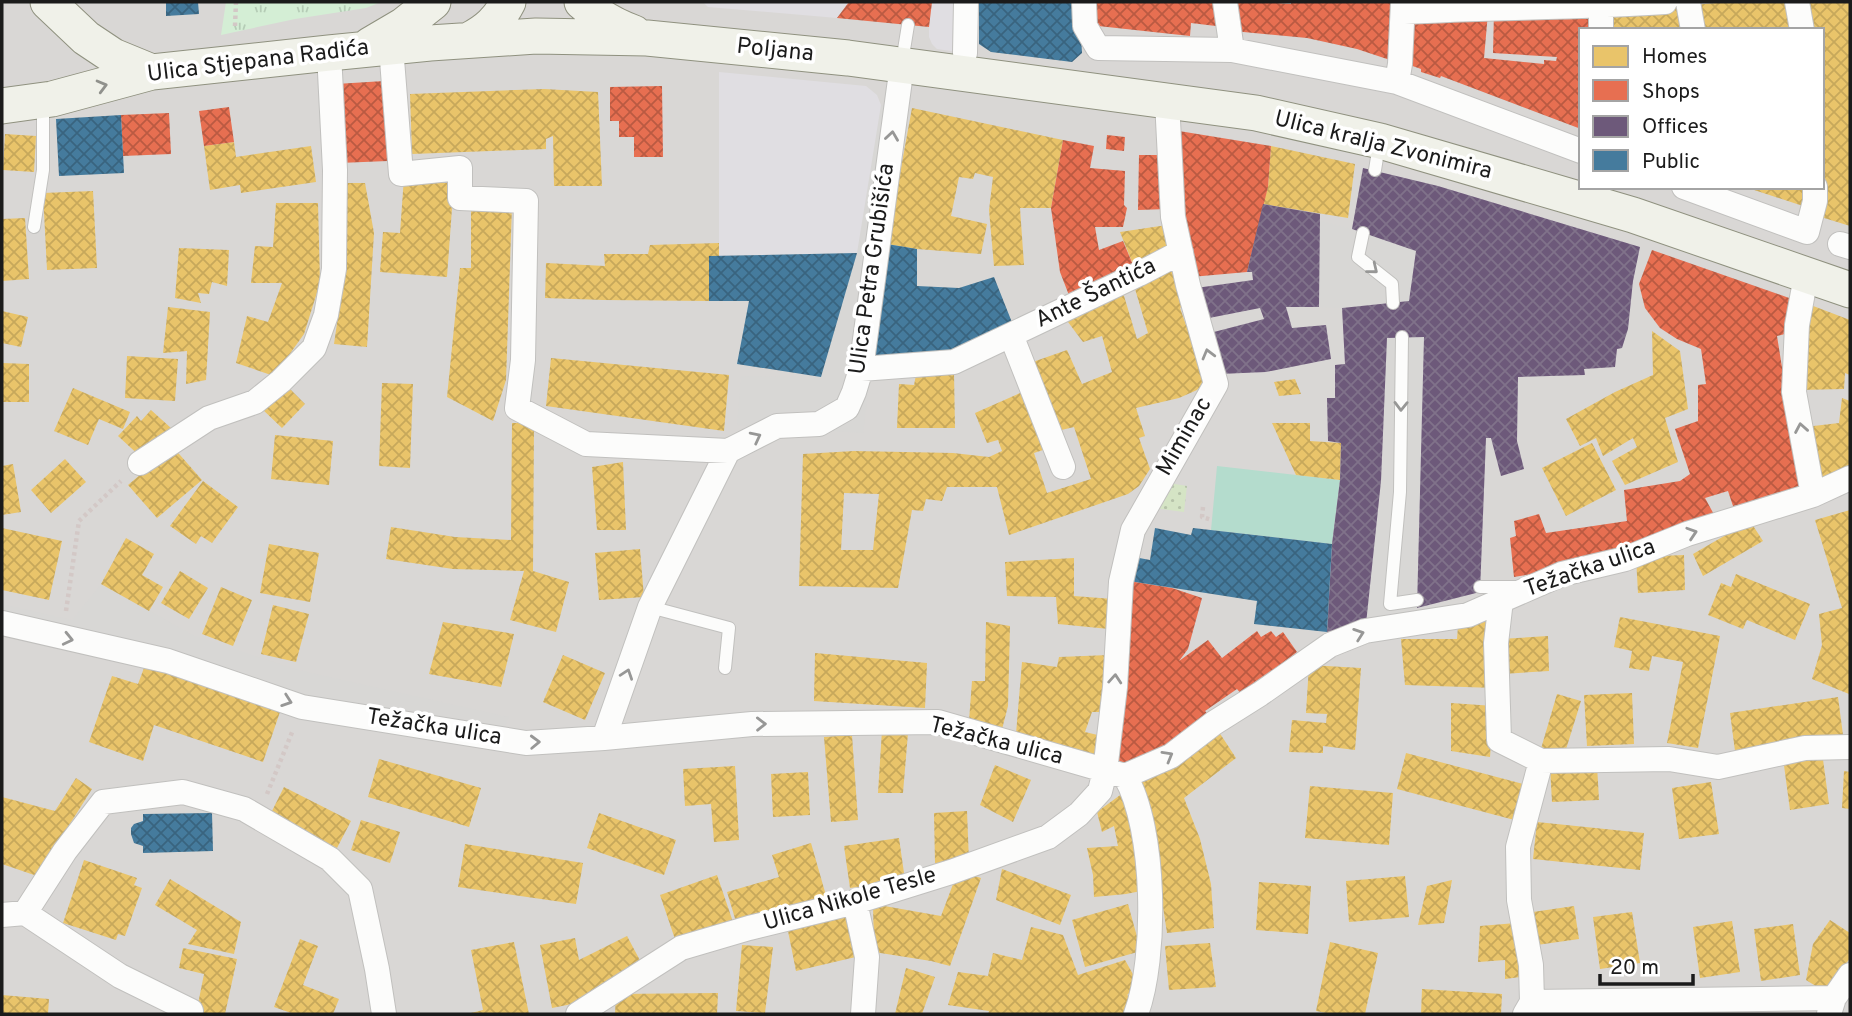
<svg xmlns="http://www.w3.org/2000/svg" width="1852" height="1016" font-family="Overpass,sans-serif">
	<style>
		.residential { fill: #d9d7d5; fill-rule: evenodd }
		.religious { fill: #d8d7d5 }
		.grass { fill: url(#grass-dots) }
		.park { fill: url(#park-tufts) }
		.pitch { fill: #b4dccd }
		.plaza { fill: #e0dee2 }
		.homes { fill: url(#homes-cross-hatch); fill-rule: evenodd }
		.shops { fill: url(#shops-cross-hatch) }
		.offices { fill: url(#offices-cross-hatch) }
		.public { fill: url(#public-cross-hatch) }
		.lines { fill: none; stroke-linecap: round; stroke-linejoin: round }
		.lane-casing { stroke: #c1c0be; stroke-width: 14 }
		.street-casing { stroke: #c1c0be; stroke-width: 26 }
		.secondary-casing { stroke: #8f917f; stroke-width: 37 }
		.path { stroke: #d3c8c6; stroke-width: 4.5; stroke-dasharray: 3.5 3.5; stroke-linecap: butt }
		.lane { stroke: #fcfcfb; stroke-width: 12 }
		.street { stroke: #fcfcfb; stroke-width: 24 }
		.secondary { stroke: #f0f1e9; stroke-width: 35 }
		.oneway { stroke: #90918c }
		.oneway2 { stroke: #979796 }
		.labels { text-anchor: middle; dominant-baseline: central; stroke-width: 7; stroke-linejoin: round; paint-order: stroke }
		.street-label { font-size: 23px; fill: #1b1b1b; stroke: #fff }
	</style>
	<defs>
		<pattern id="grass-dots" width="8" height="8" patternUnits="userSpaceOnUse" patternTransform="scale(1.75)"><rect width="8" height="8" fill="#d5e4c5"/><path d="M2 2h.1M6 6h.1" fill="none" stroke="#b6c3a9" stroke-width="1.8" stroke-linecap="round"/></pattern>
		<pattern id="park-tufts" width="24" height="20" patternUnits="userSpaceOnUse" patternTransform="scale(1.75)"><rect width="24" height="20" fill="#d4eed5"/><path d="M3 7l-1-3M5 7V3M7 7l1-3M15 17l-1-3M17 17v-4M19 17l1-3" fill="none" stroke="#b5ccb6"/></pattern>
		<pattern id="homes-cross-hatch" width="8" height="8" patternUnits="userSpaceOnUse" patternTransform="scale(1.75)"><rect width="8" height="8" fill="#e9c46a"/><path d="M0 0l8 8M0 8l8-8" fill="none" stroke="#c7a85b"/></pattern>
		<pattern id="shops-cross-hatch" width="8" height="8" patternUnits="userSpaceOnUse" patternTransform="scale(1.75)"><rect width="8" height="8" fill="#e76f51"/><path d="M0 0l8 8M0 8l8-8" fill="none" stroke="#ba5a42"/></pattern>
		<pattern id="offices-cross-hatch" width="8" height="8" patternUnits="userSpaceOnUse" patternTransform="scale(1.75)"><rect width="8" height="8" fill="#6d597a"/><path d="M0 0l8 8M0 8l8-8" fill="none" stroke="#80728a"/></pattern>
		<pattern id="public-cross-hatch" width="8" height="8" patternUnits="userSpaceOnUse" patternTransform="scale(1.75)"><rect width="8" height="8" fill="#457b9d"/><path d="M0 0l8 8M0 8l8-8" fill="none" stroke="#39647f"/></pattern>
	</defs>
	<rect width="100%" height="100%" fill="#eae8e4"/>
	<path class="residential" d="M2,2H1850V1014H2ZM1581,30H1822V187H1581Z"/>
	<path class="religious" d="M881,105L912,108L887,244L863,433L737,425L741,376L821,377L857,253Z
		M1320,221L1352,229L1416,251L1505,275L1489,375L1480,592L1417,608L1366,624L1327,632L1332,544L1340,480L1345,364L1342,308L1319,307Z
		M101,584L195,636L255,656L298,670L509,717L500,739L302,707L2,624V604L72,620Z"/>
	<path class="grass" d="M1170,481L1175,484L1187,486L1184,512L1154,508Z"/>
	<path class="park" d="M226,2H381L366,8L295,19L221,35Z"/>
	<path class="pitch" d="M1217,466L1340,480L1332,544L1211,530Z"/>
	<path class="plaza" d="M703,2H849L837,18L708,7Z
		M932,2H979L978,55L937,49L932,44L929,37V27Z
		M719,72L866,86L877,95L881,105L857,253L719,256Z"/>
	<path class="homes" d="M1728,2H1792L1797,30H1696L1692,5Z
		M1802,2H1850V226L1821,217L1822,187V30H1806Z
		M1685,5L1689,30H1604V11Z
		M544,89L598,92L602,186H554L553,136L546,139V149L412,154L410,94Z
		M912,108L1063,140L1051,208H1020L1024,265L994,266L989,210L993,177L975,173L973,179L959,177L951,216L987,224L981,254L917,249L887,244Z
		M5,134L36,136L34,172L3,170Z
		M234,142L236,157L311,146L316,182L241,193L240,185L210,190L204,146Z
		M1271,146L1355,164L1348,218L1263,204L1268,187Z
		M404,177L454,181L447,277L380,272L383,232L400,233Z
		M340,183H365L374,233L367,347L334,344L343,282Z
		M1748,187H1808L1806,207L1748,188Z
		M93,191L97,268L47,270L43,193Z
		M276,203H318L320,283L304,334L274,376L236,363L247,316L268,322L282,283H251L255,246L273,247Z
		M471,204L512,206L506,380L493,421L447,397L460,268H471Z
		M25,218L29,279L2,281V219Z
		M1167,225L1168,251L1136,272L1120,232Z
		M719,243V256H709V301L603,300L545,298L546,263L605,266L604,254H648L650,245Z
		M179,248L229,250L227,286L212,282L209,294L198,293L201,303L175,298Z
		M1175,263L1187,303L1180,308L1186,325L1194,319L1208,379L1197,390L1179,398L1136,408L1145,436L1139,438L1150,469L1139,486L1128,494L1009,535L997,487H947L942,501L926,499L923,511L912,510L898,588L799,586L803,454L854,451L953,453L989,457L1002,451L998,440L987,443L975,413L1029,389L1052,447L1034,453L1047,493L1091,479L1074,427L1053,432L1027,364L1067,350L1082,384L1112,372L1102,336L1083,342L1062,314L1121,286L1137,339L1148,333L1133,282ZM844,493L879,494L873,550H841Z
		M1808,304L1850,320V375L1845,373L1844,389L1800,390Z
		M168,307L210,312L206,380L186,384L187,351L163,353Z
		M2,311L28,317L21,347L2,343Z
		M1652,331L1680,351L1688,409L1665,418L1678,462L1625,485L1612,461L1637,447L1633,438L1603,456L1596,438L1580,446L1566,419L1615,392L1653,375Z
		M127,356L178,359L175,401L125,398Z
		M551,358L729,375L724,431L546,406Z
		M2,363L29,364V402H2Z
		M954,373L955,428H897L899,384L914,385L916,375Z
		M1295,379L1301,394L1279,396L1274,382Z
		M382,383L413,384L410,468L379,466Z
		M285,384L305,404L282,428L261,408Z
		M73,388L130,412L123,429L99,419L88,445L54,431Z
		M1842,398L1850,401V470L1822,480L1805,427L1839,423Z
		M151,410L171,428L143,459L118,436L137,416L141,421Z
		M512,423H534L533,571L569,582L556,632L510,620L524,571L453,569L386,559L391,527L455,537L511,540Z
		M1272,423H1310V441L1341,443L1340,480L1296,475Z
		M275,435L333,441L329,485L271,479Z
		M1592,443L1616,490L1566,516L1542,468Z
		M173,447L202,480L157,518L128,485Z
		M65,459L86,482L51,513L31,490Z
		M623,462L626,530H597L592,467Z
		M13,464L21,512L2,515V466Z
		M203,481L238,507L212,543L201,536L196,544L170,526Z
		M1850,510V694H1849L1812,679L1822,645L1819,614L1842,608L1815,520Z
		M1750,521L1763,541L1703,576L1693,554Z
		M2,528L62,541L49,600L2,590Z
		M126,538L154,554L142,575L163,587L149,611L101,584Z
		M269,544L319,553L310,602L260,593Z
		M640,549L644,597L599,600L595,553Z
		M1684,555L1685,590L1638,593L1636,557Z
		M1074,558V596L1113,599L1109,629L1058,624L1056,597L1007,596L1005,562Z
		M180,571L208,588L189,619L161,603Z
		M1736,574L1810,604L1795,640L1747,620L1743,629L1708,615L1721,583L1731,587Z
		M221,587L252,600L233,646L202,634Z
		M273,605L309,614L296,662L261,654Z
		M1492,617L1495,688L1405,685L1401,639H1457L1458,626Z
		M1620,617L1720,636L1698,748L1667,743L1683,662L1652,656L1649,671L1629,668L1632,651L1614,647Z
		M443,622L514,634L501,687L429,674Z
		M986,622L1010,626L1008,706L1001,733L969,721L972,681H985Z
		M1548,636L1549,671L1502,674L1500,639Z
		M815,653L927,663L925,708L814,701Z
		M563,655L605,673L585,720L543,702Z
		M1109,655L1105,712H1092L1085,732L1102,736L1098,759L1016,734L1022,662L1057,667L1059,657Z
		M147,660L282,706L263,762L154,725L143,761L89,742L112,676L138,684Z
		M1309,665L1361,668L1355,750L1323,746V753L1289,752L1292,720L1326,723L1327,714L1306,713Z
		M1632,693L1634,744L1587,746L1584,695Z
		M1557,694L1581,701L1563,759L1540,752Z
		M1838,697L1843,735L1735,751L1730,713Z
		M1451,703L1494,706L1490,757L1451,751Z
		M1217,729L1236,758L1184,798L1200,839L1211,884L1214,928L1167,933L1159,881L1133,782Z
		M882,730L908,733L903,793H878Z
		M852,735L858,820L831,822L824,737Z
		M1822,752L1829,804L1790,810L1783,758Z
		M1406,753L1531,786L1522,822L1397,789Z
		M379,759L481,788L469,827L368,797Z
		M995,765L1031,780L1013,822L980,805Z
		M1597,765L1599,800L1552,802L1550,767Z
		M735,766L739,840L714,842L711,804L685,806L683,769Z
		M1844,771L1850,772V809L1842,808Z
		M808,772L810,815L773,817L771,774Z
		M76,778L92,789L37,876L2,864V797L55,811Z
		M1711,782L1719,834L1679,839L1672,788Z
		M1310,786L1393,793L1389,845L1305,838Z
		M284,787L351,821L337,848L270,815Z
		M1127,790L1146,890L1126,894L1094,897L1093,875L1087,848L1118,846L1114,826L1102,832L1097,812Z
		M967,811L969,862L935,863L934,813Z
		M599,813L676,840L664,875L587,848Z
		M361,820L400,832L390,863L351,850Z
		M1537,822L1644,833L1640,870L1533,859Z
		M899,838L905,880L850,888L844,846Z
		M811,843L827,899L737,925L727,892L779,877L772,855Z
		M465,844L583,863L576,904L458,887Z
		M84,860L137,878L134,885L142,888L125,936L118,934L116,940L63,923Z
		M1002,869L1071,895L1060,925L996,900Z
		M958,871L981,878L950,966L931,961L874,952L873,904L941,916Z
		M717,875L733,922L676,942L660,895Z
		M1405,876L1409,917L1349,922L1346,881Z
		M170,879L241,922L234,954L188,944L197,930L155,905Z
		M1452,880L1444,923L1418,925L1427,886Z
		M1259,882L1311,886L1308,934L1256,930Z
		M1128,904L1141,951L1085,967L1072,920Z
		M1574,906L1579,939L1530,946L1526,913Z
		M1632,912L1640,963L1600,969L1593,917Z
		M848,915L860,956L796,971L788,931Z
		M1830,920L1850,933V958L1831,985L1819,988L1806,980L1813,944Z
		M1732,921L1740,972L1700,978L1693,927Z
		M1516,923L1528,976L1505,979V960L1478,962L1480,926Z
		M1793,924L1800,975L1761,981L1754,929Z
		M1031,927L1063,935L1078,975L1125,960L1139,985L1127,995L1136,1000L1130,1014H988L989,1011L948,1005L958,972L988,976L993,953L1022,960Z
		M627,936L643,966L587,1001L552,1008L540,945L575,938L579,960Z
		M300,939L318,946L303,985L339,999L333,1014H294L274,1007Z
		M514,942L529,1014H467L483,1010L471,950Z
		M1330,942L1378,953L1365,1014H1332L1316,1011Z
		M1210,943L1216,987L1169,990L1165,946Z
		M742,945L773,947L765,1013L736,1011Z
		M183,948L237,959L225,1014H196L204,974L179,968Z
		M906,968L935,977L922,1014H895Z
		M1422,989L1502,994L1501,1014H1421Z
		M718,993L717,1014H615L616,994Z
		M2,995L49,999L48,1014H2Z"/>
	<path class="shops" d="M849,2H932L929,27L837,18Z
		M1089,2H1221L1224,27L1191,23L1190,36L1089,25Z
		M1230,2H1275L1276,3L1291,4V2H1399L1396,62L1357,49L1307,38L1233,31Z
		M1494,12H1597L1596,30H1581V129L1441,76L1440,78L1421,72V69L1404,63L1409,17L1488,13L1484,58L1544,64V60L1556,61L1557,57L1493,53Z
		M384,81L388,161L339,163L336,84Z
		M662,86L663,157H634V137H619V121H610V87Z
		M229,107L234,142L204,146L199,111Z
		M169,113L171,154L123,156L121,115Z
		M1179,131L1271,146L1268,187L1247,272L1191,277L1187,258Z
		M1107,135L1125,137L1124,151L1106,149Z
		M1063,140L1094,146L1090,168L1125,171L1124,205L1127,208L1123,227H1095L1099,250L1123,241L1136,272L1072,303L1060,272L1051,208Z
		M1139,155H1165L1168,209L1138,210Z
		M1652,250L1792,299L1789,333L1777,336L1802,492L1733,506L1728,491L1705,498L1717,520L1554,570L1514,577L1510,538L1516,536L1514,521L1539,514L1546,533L1627,521L1624,490L1680,481L1690,474L1675,429L1698,421V385L1706,384L1701,349L1677,339L1660,328L1645,308L1639,284Z
		M1129,581L1172,588L1202,598L1188,649L1179,661L1208,640L1222,658L1257,631L1261,637L1271,631L1276,637L1283,632L1297,652L1242,695L1237,689L1205,711L1211,718L1165,752L1119,766L1118,745Z"/>
	<path class="offices" d="M1363,168L1438,186L1640,247L1633,281L1628,329L1622,348L1617,349L1615,367L1584,369L1585,375L1518,377L1517,441L1524,469L1501,476L1491,438H1486L1480,592L1417,608L1424,337L1387,338L1381,481L1366,624L1327,632L1332,544L1340,480L1341,443L1328,441L1327,398H1335V365L1345,364L1342,308L1409,301L1416,251L1352,229Z
		M1263,204L1320,214L1319,307H1286L1292,328L1326,325L1331,359L1266,372L1220,374L1210,333L1264,319L1260,308L1204,319L1196,288L1253,280L1252,272H1247Z"/>
	<path class="public" d="M166,2H198L199,14L166,16Z
		M979,2H1079L1082,53L1072,62L991,52L979,44Z
		M121,115L124,173L59,176L56,119Z
		M887,244L917,249V286L959,288L994,277L1015,330L951,355L872,358Z
		M857,253L821,377L737,364L749,301H709V256Z
		M1155,528L1191,535L1193,528L1332,544L1327,632L1254,624L1257,601L1129,581L1134,557L1150,560Z
		M212,813L213,851L143,853V846L134,843L131,834V828L134,824L143,821V814Z"/>
	<g class="lines">
		<g class="lane-casing">
			<path id="lane" d="M902,62L908,25
				M1375,170L1379,145
				M34,227L43,170V101
				M1363,233L1358,257L1392,284L1393,303
				M1402,337L1400,492L1390,604L1417,600
				M1480,587H1518
				M650,607L729,628L725,668"/>
		</g>
		<g class="street-casing">
			<path id="street" d="M1084,2L1085,26L1098,48L1232,50L1397,82L1581,151
				M1225,2L1232,50
				M1688,2L1693,30
				M1797,2L1802,30
				M1404,12C1491,7 1578,8 1665,2
				M1601,30V2
				M391,47L401,174L460,168V198L526,201L523,360L517,408L586,444L728,451
				M965,53L966,2
				M1397,82L1400,64L1403,2
				M1684,187L1807,232L1815,201V187
				M1840,244L1850,247
				M1806,276L1797,325L1794,392L1813,495
				M1011,335L1063,467
				M861,369L954,362L1139,274L1181,252
				M140,463L209,418L255,402L281,381L314,348L326,315L334,269L335,170L329,53
				M1501,600L1496,643L1499,740L1541,761L1518,847L1519,900L1531,965L1532,1002L1525,1014
				M2,623L168,661L302,707L526,743L604,738L752,724L938,722L1125,776L1171,756L1214,723L1260,694L1330,645L1365,631L1468,615L1562,574L1625,559L1687,534L1813,495L1850,478
				M604,738L650,607L728,451L777,426L819,424L847,408L854,392L861,369L902,65
				M1541,761L1669,759L1718,767L1805,748L1850,747
				M1125,776C1156,829 1157,958 1136,1014
				M855,902L867,957L863,1014
				M25,913L65,851L103,802L183,792L244,809L330,859L360,889L377,969L384,1014
				M2,915L25,913L120,976L191,1011
				M1532,1002L1834,998
				M578,1014L681,948L749,928L855,902L951,872L1048,837L1079,814L1100,791L1105,771L1115,687L1121,582L1133,530L1216,384L1188,285L1173,217L1167,101
				M1829,1014L1834,998L1850,975"/>
		</g>
		<g class="secondary-casing">
			<path id="secondary" d="M48,2L86,38L113,56L152,72
				M582,2C597,16 615,26 634,33
				M469,40C487,31 499,20 508,2
				M370,45L404,25L433,2
				M2,106L52,99L152,72L329,53L430,43L536,36L647,38L848,58L1256,113L1380,141L1565,195L1633,215L1850,290"/>
		</g>
		<path class="path" d="M235,26L236,2
			M1203,507L1202,517L1212,520
			M66,611L79,521L121,481
			M267,794L293,730"/>
		<use href="#lane" class="lane"/>
		<use href="#street" class="street"/>
		<use href="#secondary" class="secondary"/>
	</g>
	<defs><path id="oneway-chevron" d="M-2-3.5L2.5 0L-2 3.5" fill="none" stroke-width="1.6" stroke-linecap="round" stroke-linejoin="round" transform="scale(1.75)"/></defs>
	<use class="oneway" href="#oneway-chevron" transform="translate(102 86) rotate(-15)"/>
	<g class="oneway2">
		<use href="#oneway-chevron" transform="translate(892 136) rotate(-82)"/>
		<use href="#oneway-chevron" transform="translate(1373 269) rotate(39)"/>
		<use href="#oneway-chevron" transform="translate(1208 354) rotate(-105)"/>
		<use href="#oneway-chevron" transform="translate(1401 406) rotate(91)"/>
		<use href="#oneway-chevron" transform="translate(1801 428) rotate(-100)"/>
		<use href="#oneway-chevron" transform="translate(756 437) rotate(-27)"/>
		<use href="#oneway-chevron" transform="translate(1692 533) rotate(-18)"/>
		<use href="#oneway-chevron" transform="translate(1359 634) rotate(-19)"/>
		<use href="#oneway-chevron" transform="translate(68 639) rotate(13)"/>
		<use href="#oneway-chevron" transform="translate(627 674) rotate(-71)"/>
		<use href="#oneway-chevron" transform="translate(1115 679) rotate(-86)"/>
		<use href="#oneway-chevron" transform="translate(287 701) rotate(19)"/>
		<use href="#oneway-chevron" transform="translate(761 724) rotate(-1)"/>
		<use href="#oneway-chevron" transform="translate(535 742) rotate(-2)"/>
		<use href="#oneway-chevron" transform="translate(1168 756) rotate(-30)"/>
	</g>
	<g class="labels">
		<g class="street-label">
			<text transform="translate(775 51) rotate(6)">Poljana</text>
			<text transform="translate(258 62) rotate(-7)">Ulica Stjepana Radića</text>
			<text transform="translate(1383 146) rotate(14)">Ulica kralja Zvonimira</text>
			<text transform="translate(873 269) rotate(-82)">Ulica Petra Grubišića</text>
			<text transform="translate(1096 294) rotate(-26)">Ante Šantića</text>
			<text transform="translate(1185 437) rotate(-60)">Miminac</text>
			<text transform="translate(1590 569) rotate(-19)">Težačka ulica</text>
			<text transform="translate(434 728) rotate(9)">Težačka ulica</text>
			<text transform="translate(996 742) rotate(14)">Težačka ulica</text>
			<text transform="translate(850 900) rotate(-16)">Ulica Nikole Tesle</text>
		</g>
	</g>
	<rect width="1852" height="1016" fill="none" stroke="#1b1b1b" stroke-width="7"/>
	<rect x="1579" y="28" width="245" height="161" fill="#ffffff" stroke="#a4a4a4" stroke-width="2"/>
	<rect x="1593" y="46" width="35" height="21" fill="#e9c46a" stroke="#a4a4a4" stroke-width="2"/>
	<text x="1642" y="63" font-size="21" fill="#1b1b1b">Homes</text>
	<rect x="1593" y="80" width="35" height="21" fill="#e76f51" stroke="#a4a4a4" stroke-width="2"/>
	<text x="1642" y="98" font-size="21" fill="#1b1b1b">Shops</text>
	<rect x="1593" y="116" width="35" height="21" fill="#6d597a" stroke="#a4a4a4" stroke-width="2"/>
	<text x="1642" y="133" font-size="21" fill="#1b1b1b">Offices</text>
	<rect x="1593" y="150" width="35" height="21" fill="#457b9d" stroke="#a4a4a4" stroke-width="2"/>
	<text x="1642" y="168" font-size="21" fill="#1b1b1b">Public</text>
	<path d="M1600 974v10h93v-10" fill="none" stroke="#1b1b1b" stroke-width="3.5"/>
	<text x="1610" y="974" font-size="21" fill="#1b1b1b" stroke="#ffffff" stroke-width="5" paint-order="stroke">20 m</text>
</svg>
